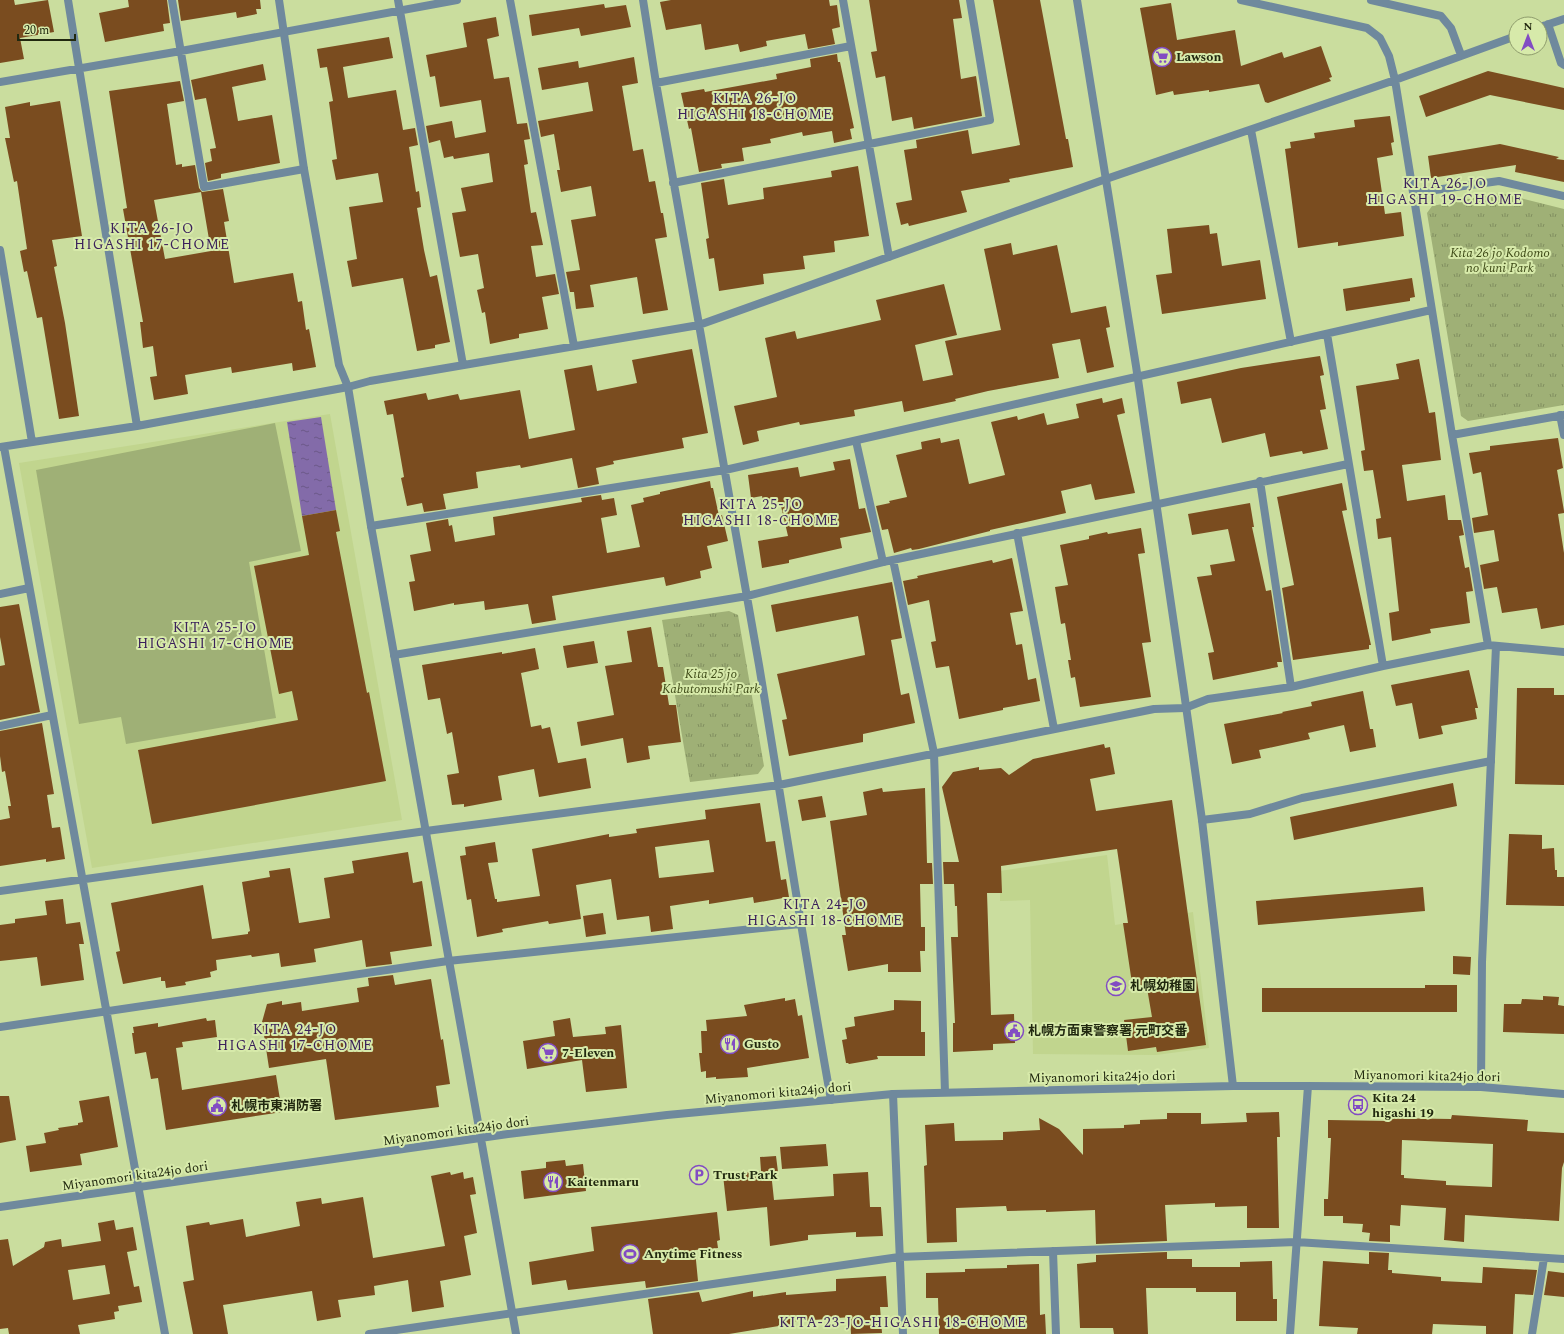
<svg xmlns="http://www.w3.org/2000/svg" width="1564" height="1334" font-family="Spectral,'Noto Sans JP',serif">
	<style>
		.built { fill: #c1d58e }
		.green { fill: #9fb076 }
		.park { fill: url(#park-tufts) }
		.water { fill: url(#water-ripples) }
		.building { fill: #7a4c1f; fill-rule: evenodd }
		.lines { fill: none; stroke-linecap: round; stroke-linejoin: round }
		.service { stroke: #6f899d; stroke-width: 8 }
		.minor { stroke: #6f899d; stroke-width: 8 }
		.tertiary { stroke: #6f899d; stroke-width: 8 }
		.labels { text-anchor: middle; dominant-baseline: central; stroke-width: 4; stroke-linejoin: round; paint-order: stroke }
		.poi-label { font-size: 13px; font-weight: bold; fill: #21280f; stroke: #d7eaaa; text-anchor: start }
		.park-label { font-size: 13px; font-style: italic; fill: #404c19; stroke: #d7eaaa }
		.street-label { font-size: 13px; fill: #21280f; stroke: #d7eaaa }
		.neighbourhood-label { font-size: 14px; letter-spacing: 1px; fill: #3b215b; stroke: #d7eaaa }
	</style>
	<defs>
		<pattern id="park-tufts" width="24" height="20" patternUnits="userSpaceOnUse"><rect width="24" height="20" fill="#9fb076"/><path d="M3 7l-1-3M5 7V3M7 7l1-3M15 17l-1-3M17 17v-4M19 17l1-3" fill="none" stroke="#818f5f"/></pattern>
		<pattern id="water-ripples" width="26" height="14" patternUnits="userSpaceOnUse"><rect width="26" height="14" fill="#836ba9"/><path d="M2 4q2-2 4 0t4 0M15 11q2-2 4 0t4 0" fill="none" stroke="#6b5888"/></pattern>
	</defs>
	<rect width="100%" height="100%" fill="#cadd9e"/>
	<path class="built" d="M330,414L402,820L92,868L19,463Z
		M1107,855L1115,925L1193,912L1209,1048L1156,1055L1033,1054L1030,900L1000,901V871Z"/>
	<path class="green" d="M275,423L301,551L249,562L276,718L126,744L121,717L79,724L36,470Z"/>
	<path class="park" d="M1500,193L1564,209V405L1468,421L1461,416L1427,213L1432,206Z
		M729,611L738,615L764,766L758,774L690,782L662,620Z"/>
	<path class="water" d="M321,417L336,510L302,516L287,422Z"/>
	<path class="building" d="M0,0H14L15,5L48,0L54,32L20,38L24,59L0,63Z
		M128,0H167L170,23L163,24L164,31L105,42L99,13L129,7Z
		M178,0H260L261,9H256L257,14L237,18L236,12L181,21Z
		M671,0H829L830,6L837,5L840,27L832,29L835,44L808,49L805,34L766,41L767,46L740,52L738,44L705,50L701,24L666,30L660,2Z
		M869,0H959L962,18L953,19L961,79L976,76L982,116L914,129L912,117L892,121L885,76L876,78L871,52L877,51Z
		M993,0H1040L1064,128L1066,139H1068L1073,167L1009,179L1010,182L961,191L967,212L909,226L908,223L901,225L896,203L912,200L904,150L917,148L916,140L968,130L972,154L1020,145Z
		M1171,3L1177,40L1235,30L1241,66L1282,52L1284,58L1321,46L1332,77L1329,78L1331,81L1268,103L1265,102L1259,84L1209,92V90L1174,95L1173,91L1156,95L1140,8Z
		M604,4L605,8L626,5L631,27L581,36L579,28L532,36L529,15Z
		M496,17L499,36L487,39L494,79L509,77L517,124L527,123L530,139L524,140L528,164L524,165L531,213L536,212L543,245L531,246L536,277L555,274L559,294L542,297L548,329L519,334V338L490,344L485,312L482,313L477,290L484,288L478,254L460,257L452,213L466,211L461,188L493,182L489,153L454,159L453,156L444,158L440,140L429,143L426,126L452,121L455,138L486,132L481,100L440,107L435,76L430,77L426,55L467,47L463,23Z
		M389,37L393,58L343,67L348,98L396,90L403,130L415,128L418,145L409,147L416,192L419,191L421,207L417,208L424,250L430,277L437,275L450,342L435,345V348L417,351L403,278L352,287L347,261L357,259L349,207L383,202L378,173L336,180L332,160L337,159L329,102L333,101L327,67L320,68L317,49Z
		M837,54L838,62H840L854,128L850,129L852,139L834,143L832,131L803,136L802,132L770,139L771,143L742,148L744,161L721,164L722,168L699,172L691,128L689,129L681,93L704,89L705,92L777,79L776,74L811,67L810,59Z
		M634,57L638,83L622,86L633,151L643,149L649,182L655,181L661,213H663L667,237L655,239L668,310L643,314L637,277L590,285L594,307L576,309L574,292H570L566,272L580,270L571,220L596,216L591,186L561,192L557,170H560L554,134L541,137L538,121L593,111L588,82L542,90L538,68L578,61L579,68Z
		M263,64L266,80L232,87L233,92L238,121L272,115L280,163L221,174V178L208,181L205,163L212,161L210,149L216,148L206,98L195,100L191,80Z
		M1488,71L1564,88V110L1490,95L1426,117L1419,96Z
		M180,81L184,101L167,104L176,165L182,164V167L195,165L199,188L202,192L223,189L229,221L224,222L234,283L293,273L298,302L302,301L306,330L309,329L316,367L293,371L292,363L232,373L231,367L185,375L188,394L154,400L150,377L157,376L153,346L143,348L140,322H143L123,209L127,208L109,91ZM201,192L211,251L165,259L154,200Z
		M60,101L82,236L52,240L57,266L54,267L65,323L79,416L59,419L42,317L37,318L27,271L24,272L20,251L27,249L17,181L14,182L5,138H10L5,107L30,102V106Z
		M1390,116L1394,142L1391,143L1393,155L1377,158L1385,214L1401,212L1404,236L1338,246V242L1298,248L1285,149L1291,148L1290,142L1315,138L1314,133L1355,127L1354,120Z
		M1500,144L1559,157L1556,159L1564,160V182L1515,172L1516,165L1431,178L1428,156Z
		M858,166L869,236L834,241L835,252L803,256L805,269L763,274L764,284L719,291L714,258L709,259L706,239L709,238L701,183L724,179L728,205L764,199L763,188L832,177L831,171Z
		M1209,225L1210,234L1217,233L1222,266L1260,260L1266,299L1162,314L1156,275L1172,273L1167,229Z
		M1011,243L1013,255L1057,245L1071,313L1106,306L1110,327L1106,328L1114,367L1087,373L1080,339L1052,344L1059,378L988,391L955,399L956,401L904,412L902,401L854,410L855,416L800,425L799,422L757,431L759,441L743,445L734,406L777,397L765,338L795,331L797,339L881,320L876,300L944,284L957,335L915,345L923,381L953,375L945,341L1001,330L984,249Z
		M1412,278L1415,297L1410,298V301L1346,311L1343,289Z
		M692,349L708,433L682,438L684,448L613,461L614,464L596,468L599,484L578,488L572,458L521,468L520,465L476,472L478,488L443,494L446,509L424,512L422,503L407,506L401,478L404,477L393,414L387,415L384,401L426,393L428,400L458,394L460,400L520,390L529,439L575,430L564,370L592,365L597,391L637,383L632,360Z
		M1320,356L1324,375L1320,376L1326,409L1320,410L1328,449L1303,454L1302,451L1270,457L1265,433L1222,443L1211,398L1181,404L1177,382L1241,368Z
		M1419,359L1429,413L1435,412L1441,460L1402,465L1407,501L1445,495L1448,520H1461L1464,535L1459,536L1465,568L1469,567L1473,591L1466,592L1470,623L1430,629L1431,633L1392,641L1389,613L1399,611L1391,537L1378,539L1376,519L1381,518L1373,470L1364,471L1361,451L1365,450L1356,386L1399,379L1396,364Z
		M1102,398L1103,403L1122,398L1125,413L1117,415L1135,493L1095,500L1091,484L1061,491L1066,513L990,530V531L919,549L912,550L911,548L894,553L888,529L882,530L876,506L890,503L889,501L907,497L896,455L922,449L921,442L940,438L941,443L959,439L969,484L1005,475L991,422L1017,416L1018,420L1044,413L1047,425L1079,418L1076,404Z
		M1558,438L1563,468L1557,470L1564,511V513L1558,514L1564,553V625L1541,629L1537,608L1502,613L1497,587L1484,589L1480,565L1499,561L1494,530L1474,533L1472,518L1488,515L1481,472L1473,474L1469,453L1490,450V446Z
		M850,459L859,509L865,508L871,532L840,538L842,548L789,560V563L762,568L758,541L788,536L781,506L779,507L778,502L764,504L762,496L751,498L748,475L798,467L800,477L835,470L833,462Z
		M710,481L711,488H713L719,516L722,515L728,541L707,546L712,568L700,571L701,578L666,586L664,577L552,596L556,620L532,624L528,604L485,610L484,601L454,605V603L414,611L409,582L415,581L410,555L431,551L426,523L448,519L449,526L452,525L455,542L495,535L493,517L582,502L581,498L601,495L602,500L614,498L617,515L601,518L607,553L640,547L631,505L644,502L643,498L660,494V492Z
		M1342,483L1347,510L1342,511L1371,645H1369V649L1293,660L1282,588L1294,585L1277,497Z
		M1250,503L1254,527H1252L1266,591L1271,590L1282,662H1277L1278,667L1213,680L1208,653L1214,652L1197,577L1212,575L1210,565L1235,561L1228,529L1192,535L1188,514Z
		M336,510L340,531L336,532L367,693L369,692L386,781L152,824L138,750L298,720L292,691L279,694L254,566L309,555L302,516Z
		M1141,528L1145,553L1138,554L1151,642L1142,643L1151,697L1080,707L1075,677L1071,678L1068,660H1071L1065,623L1061,624L1055,587L1068,585L1060,545L1089,539V536L1107,532L1108,534Z
		M1012,558L1023,611L1010,613L1016,645L1022,644L1028,680L1036,678L1040,701L1003,708V710L959,719L949,666L936,668L931,642L936,641L929,600L908,605L903,581L918,578L917,576L992,560L993,563Z
		M892,582L902,638L891,640L901,695L909,693L915,723L863,734V742L789,756L782,720L787,719L777,674L865,655L864,648L858,616L776,632L771,605Z
		M19,604L40,712L0,720V666L5,665L0,637V607Z
		M651,627L658,667H663L669,705H676L681,742L648,746L650,759L627,763L623,738L581,746L577,722L614,715L605,666L632,662L627,631Z
		M594,641L598,663L567,668L563,646Z
		M535,648L539,669L521,673L531,727L541,725L542,729L550,727L558,763L586,758L591,788L539,797L534,769L498,776L502,800L464,807V804L452,805L447,775L459,773L452,732L447,734L440,698L428,700L422,665L502,652V654Z
		M1469,670L1478,708H1475L1477,719L1441,726L1443,734L1419,739L1412,703L1396,706L1391,685Z
		M1517,688H1554V695H1564V785L1515,784Z
		M1363,691L1370,729H1373L1376,747L1350,752L1344,725L1308,733L1310,739L1259,750L1261,758L1232,764L1224,724L1283,713L1282,712L1312,706L1311,702Z
		M42,723L54,794L47,795L52,828L60,827L65,859L46,862V859L0,866V820L10,818L8,806H11L5,771L2,772L0,756V731Z
		M1104,744L1105,748L1110,747L1115,774L1090,779L1096,811L1172,800L1206,1045L1157,1052L1156,1047L1128,1051L1124,1020L1152,1017L1147,988L1133,990L1123,923H1128L1117,849L1001,866L1002,893H987L991,1015L1014,1014L1015,1043L993,1044V1050L953,1052V1023H955L951,937H958L957,906H955L954,884H944L943,862H959L942,787L953,772L979,767V770L1001,768L1009,775L1033,759Z
		M1453,783L1457,806L1294,840L1290,817Z
		M882,788L883,792L925,788L927,863H932L933,884H920L921,927H925V951H920L921,972H888V964L848,971L842,935H846L830,821L867,815L863,792Z
		M822,796L826,817L802,821L798,800Z
		M760,803L766,842L775,841L781,880L786,879L789,897L754,903L753,897L709,904V900L670,906L673,929L651,932L649,916L617,920L611,879L576,885L581,919L549,924L548,921L502,929L503,932L477,937L471,899L467,900L460,856L466,855L465,847L495,842L498,862L488,863L495,899H497V902L540,896L532,849L609,834V837L637,833L636,829L706,819L705,810ZM709,840L714,872L659,878L655,847Z
		M1509,834L1542,835V849L1554,848L1555,870H1557V877H1564V906L1506,905Z
		M408,852L413,883L422,881L432,946L390,952L392,964L366,967L362,940L314,949L316,962L281,967L279,953L252,957L251,955L216,960L217,970L210,972L211,977L185,982L186,985L166,988L165,981H161V977L123,984L116,952L120,951L111,903L203,885L212,939L248,934V932L250,931L242,882L270,877L269,871L290,868L299,923L330,918L324,878L354,873L352,861Z
		M1423,887L1425,911L1258,925L1256,901Z
		M63,899L66,924L80,922L84,944H79L84,980L41,986L37,957L0,961V925L15,923V919L47,915L45,901Z
		M603,913L606,934L586,937L583,916Z
		M1453,956L1471,957L1470,975L1453,974Z
		M393,975L395,985L431,979L441,1040L443,1039L450,1084L436,1086L439,1107L335,1120L326,1059L269,1068L262,1022L267,1004L282,1001V1005L301,1002L302,1011L359,1002L357,988L369,986L368,978Z
		M1425,985H1457V1012H1262V988H1425Z
		M1543,996L1559,997L1558,1005L1564,1006V1034L1503,1032L1504,1004H1521L1522,999L1543,1000Z
		M785,998V1001L795,999L798,1016L802,1015L809,1058L747,1068L748,1077L716,1079V1077L706,1078V1071L701,1072L699,1053H702L701,1031H707L706,1020L747,1016L744,1005Z
		M894,1000L921,1001V1032H925V1056H877L878,1059L849,1064L848,1063H846L842,1040L847,1039L845,1028L855,1026L854,1017L894,1010Z
		M206,1018L207,1021L215,1020L217,1037L182,1042L183,1047L176,1048L182,1090L276,1075L282,1112L166,1130L158,1078L151,1079L146,1052L135,1054L132,1033H134L133,1027L158,1023V1027Z
		M570,1018L573,1037L606,1034L605,1027L621,1025L627,1088L586,1092L582,1060L527,1069L523,1041L555,1036L553,1021Z
		M0,1096H9L16,1140L0,1143Z
		M109,1096L118,1147L80,1154L82,1165L30,1172L26,1146L46,1143L44,1133L59,1130L58,1128L78,1125V1123L83,1122L79,1101Z
		M1279,1112L1280,1137H1277L1279,1228H1247V1206L1215,1207V1203L1165,1205L1167,1241L1096,1244L1095,1210L1046,1212V1210L1007,1211L1006,1206L956,1208L957,1242L927,1243L924,1166L927,1165L925,1125L954,1123L955,1141L1003,1140V1132L1040,1130L1039,1118L1059,1129L1083,1155V1129L1124,1128V1125L1140,1124V1120L1167,1119V1113H1201V1124L1247,1122L1246,1113Z
		M1452,1115L1528,1120L1527,1131L1564,1133V1162L1562,1168L1559,1221L1465,1215L1464,1242L1444,1240L1446,1208L1401,1205L1400,1226L1390,1225V1242L1369,1241L1370,1233L1362,1232L1363,1224L1343,1223V1216H1324V1199H1328L1331,1138H1328V1120L1389,1121V1118L1451,1119ZM1402,1140L1493,1144L1492,1187L1446,1185V1181L1404,1178V1175H1401Z
		M826,1144L828,1166L782,1169L780,1147Z
		M776,1156L778,1172H771L774,1200L834,1196L833,1174L868,1172L870,1207H881L883,1236L856,1237V1232L808,1235V1240L770,1246L767,1207L727,1211L723,1175L761,1171L760,1157Z
		M565,1160L566,1166L583,1164L586,1191L524,1199L521,1171L546,1168V1162Z
		M450,1172L451,1175L463,1172L464,1179L473,1177L476,1194L470,1195L477,1233L464,1236L471,1275L440,1281L444,1307L412,1312L408,1280L374,1286L375,1295L338,1300L341,1317L317,1321L312,1291L223,1305L228,1334H193L183,1282L194,1280L186,1226L209,1222L210,1225L243,1219L246,1237L300,1226L296,1202L321,1198L322,1204L363,1197L373,1258L445,1246L431,1176Z
		M717,1212L720,1240L717,1241L718,1248L695,1250L698,1281L646,1288L645,1281L568,1290L566,1280L532,1285L529,1262L594,1251L591,1227Z
		M114,1220L116,1230L133,1227L137,1250L127,1252L134,1287L139,1286L142,1302L118,1306L119,1311L114,1312L115,1319L78,1325L80,1334H9L8,1328L0,1329V1240L8,1239L13,1266L44,1247L45,1242L61,1239L62,1247L101,1241L98,1223ZM105,1265L110,1294L73,1300L68,1270Z
		M1167,1252V1259H1192V1267H1240V1262L1272,1261L1273,1299H1277V1321H1236V1292H1196V1288H1146L1148,1334H1114L1113,1328H1080L1077,1264L1096,1262V1255Z
		M1369,1252L1389,1253L1388,1270H1392V1273L1441,1277V1281L1482,1283L1483,1267L1537,1270L1533,1295L1515,1294L1513,1334H1486V1326L1433,1324L1432,1334H1357L1358,1328L1319,1326L1323,1261L1369,1264Z
		M1039,1264L1040,1315L1045,1314L1046,1334H939L938,1298H926V1273L965,1272V1269L1007,1268V1265Z
		M1548,1271L1564,1273V1297L1544,1295Z
		M886,1276L888,1307H880L882,1333L851,1334L850,1317L790,1322L791,1324L729,1334H653L648,1299L699,1292L702,1302L753,1291V1297L786,1292V1295L836,1291V1279Z"/>
	<g class="lines">
		<path class="service" d="M856,441L883,562
			M1202,820L1250,814L1302,798L1491,761"/>
		<path class="minor" d="M68,0L137,426
			M172,0L204,187L304,169
			M398,0L463,365
			M510,0L574,346
			M643,0L656,83C690,277 726,471 759,665C783,810 805,955 831,1100
			M843,0L889,257
			M1241,0L1367,28L1380,38L1389,56L1395,80L1452,435L1488,645
			M1371,0L1441,16L1451,28L1461,55
			M1548,24L1561,63L1564,65
			M1540,27L1564,19
			M0,82L181,51L457,0
			M656,83L851,46
			M1251,130L1291,342
			M673,183L990,120L970,0
			M1414,193L1499,181L1564,196
			M0,250L32,442
			M1327,334L1383,666
			M1560,415L1564,435
			M1452,435L1564,415
			M0,447L137,426L348,387L370,381L699,325L1106,179L1395,80L1516,36
			M4,447L165,1334
			M1260,481L1291,687
			M371,526L725,470L1431,310
			M1017,533L1054,729
			M893,560L934,753L945,1092
			M0,594L29,588
			M394,655L747,596L883,562L1348,464
			M0,726L52,715
			M0,891L426,831L779,785L1154,709L1185,708L1208,699L1291,687L1383,666L1488,645L1564,652
			M0,1027L448,961L800,924
			M1481,1087L1482,962L1496,646
			M893,1094L903,1334
			M1053,1251L1056,1334
			M369,1334L899,1257L1296,1242L1564,1259
			M1290,1334L1308,1086
			M1532,1334L1544,1258"/>
		<path class="tertiary" d="M279,0L304,169L339,365L348,387L371,526L516,1334
			M1077,0L1136,366L1183,685L1202,820L1233,1086
			M0,1207L508,1134L667,1115L893,1094L1233,1086H1308L1481,1087L1564,1094"/>
	</g>
	<defs>
		<g id="supermarket-ring" transform="scale(1)"><circle r="9.5" fill="#d7eaaa" stroke="#824cc3" stroke-width="1.5"/><path d="M-6-5.5h2.5l.6 2H6L4.5 2H-2.5L-4.4-4H-6ZM-1.5 3.2a1.3 1.3 0 1 0 .1 0ZM3 3.2a1.3 1.3 0 1 0 .1 0Z" fill="#824cc3"/></g>
		<g id="school-ring" transform="scale(1)"><circle r="9.5" fill="#d7eaaa" stroke="#824cc3" stroke-width="1.5"/><path d="M0-5L7-2L0 1L-7-2ZM-4 1L0 2.5L4 1V4Q0 6-4 4Z" fill="#824cc3"/></g>
		<g id="civic-ring" transform="scale(1)"><circle r="9.5" fill="#d7eaaa" stroke="#824cc3" stroke-width="1.5"/><path d="M-.6-6.5H3V-4.5H.6V-3L4-1V1h2V6H-6V1h2V-1L-.6-3ZM-1.2 2.5V6h2.4V2.5Z" fill="#824cc3"/></g>
		<g id="restaurant-ring" transform="scale(1)"><circle r="9.5" fill="#d7eaaa" stroke="#824cc3" stroke-width="1.5"/><path d="M-5-6h1v4h1v-4h1v4h1v-4h1v5L-1.5 .5V6h-2V.5L-5-1ZM5-6V6H3V1.5H1.5Q1.5-4 5-6Z" fill="#824cc3"/></g>
		<g id="bus-ring" transform="scale(1)"><circle r="9.5" fill="#d7eaaa" stroke="#824cc3" stroke-width="1.5"/><path d="M-5-6H5V4H4V6H2V4H-2V6H-4V4H-5ZM-3.5-4V0h7V-4ZM-3.5 1.2v1.5H-2V1.2ZM2 1.2v1.5H3.5V1.2Z" fill="#824cc3"/></g>
		<g id="parking-ring" transform="scale(1)"><circle r="9.5" fill="#d7eaaa" stroke="#824cc3" stroke-width="1.5"/><path d="M-3.5-5.5H1a3.5 3.5 0 0 1 0 7H-1V5.5H-3.5ZM-1-3.4V-.6H.8a1.4 1.4 0 0 0 0-2.8Z" fill="#824cc3"/></g>
		<g id="stadium-ring" transform="scale(1)"><circle r="9.5" fill="#d7eaaa" stroke="#824cc3" stroke-width="1.5"/><path d="M0-5a6.5 5 0 1 0 0 10a6.5 5 0 1 0 0-10ZM-3.5-1.8h7v3.6h-7Z" fill="#824cc3"/></g>
	</defs>
	<g fill-rule="evenodd">
		<use href="#supermarket-ring" x="1162" y="57"/>
		<use href="#school-ring" x="1116" y="986"/>
		<use href="#civic-ring" x="1014" y="1031"/>
		<use href="#restaurant-ring" x="730" y="1044"/>
		<use href="#supermarket-ring" x="548" y="1053"/>
		<use href="#bus-ring" x="1358" y="1105"/>
		<use href="#civic-ring" x="217" y="1106"/>
		<use href="#parking-ring" x="699" y="1175"/>
		<use href="#restaurant-ring" x="553" y="1182"/>
		<use href="#stadium-ring" x="630" y="1254"/>
	</g>
	<g class="labels">
		<g class="poi-label">
			<text x="1176" y="57">Lawson</text>
			<text x="1130" y="986">札幌幼稚園</text>
			<text x="1028" y="1031">札幌方面東警察署 元町交番</text>
			<text x="744" y="1044">Gusto</text>
			<text x="562" y="1053">7-Eleven</text>
			<text x="1372" y="1098">Kita 24<tspan x="1372" dy="15">higashi 19</tspan></text>
			<text x="231" y="1106">札幌市東消防署</text>
			<text x="713" y="1175">Trust Park</text>
			<text x="567" y="1182">Kaitenmaru</text>
			<text x="644" y="1254">Anytime Fitness</text>
		</g>
		<g class="park-label">
			<text x="1500" y="253">Kita 26 jo Kodomo<tspan x="1500" dy="15">no kuni Park</tspan></text>
			<text x="711" y="674">Kita 25 jo<tspan x="711" dy="15">Kabutomushi Park</tspan></text>
		</g>
		<g class="street-label">
			<text transform="translate(1427 1076) rotate(1)">Miyanomori kita24jo dori</text>
			<text transform="translate(1102 1077) rotate(-1)">Miyanomori kita24jo dori</text>
			<text transform="translate(778 1093) rotate(-5)">Miyanomori kita24jo dori</text>
			<text transform="translate(456 1131) rotate(-8)">Miyanomori kita24jo dori</text>
			<text transform="translate(135 1176) rotate(-8)">Miyanomori kita24jo dori</text>
		</g>
		<g class="neighbourhood-label">
			<text x="755" y="98">KITA 26-JO<tspan x="755" dy="16">HIGASHI 18-CHOME</tspan></text>
			<text x="1445" y="183">KITA 26-JO<tspan x="1445" dy="16">HIGASHI 19-CHOME</tspan></text>
			<text x="152" y="228">KITA 26-JO<tspan x="152" dy="16">HIGASHI 17-CHOME</tspan></text>
			<text x="761" y="504">KITA 25-JO<tspan x="761" dy="16">HIGASHI 18-CHOME</tspan></text>
			<text x="215" y="627">KITA 25-JO<tspan x="215" dy="16">HIGASHI 17-CHOME</tspan></text>
			<text x="825" y="904">KITA 24-JO<tspan x="825" dy="16">HIGASHI 18-CHOME</tspan></text>
			<text x="295" y="1029">KITA 24-JO<tspan x="295" dy="16">HIGASHI 17-CHOME</tspan></text>
			<text x="903" y="1322">KITA-23-JO-HIGASHI 18-CHOME</text>
		</g>
	</g>
	<g transform="translate(1528 36)"><circle r="19" fill="#d7eaaa" stroke="#8e9c6c"/>
	<path d="M0-3L7 15L0 10L-7 15Z" fill="#824cc3"/>
	<text y="-6" font-size="11" font-weight="bold" text-anchor="middle" fill="#21280f">N</text>
	</g>
	<path d="M18 34v6h57v-6" fill="none" stroke="#21280f" stroke-width="2"/>
	<text x="24" y="34" font-size="12" fill="#21280f" stroke="#d7eaaa" stroke-width="3" paint-order="stroke">20 m</text>
</svg>
